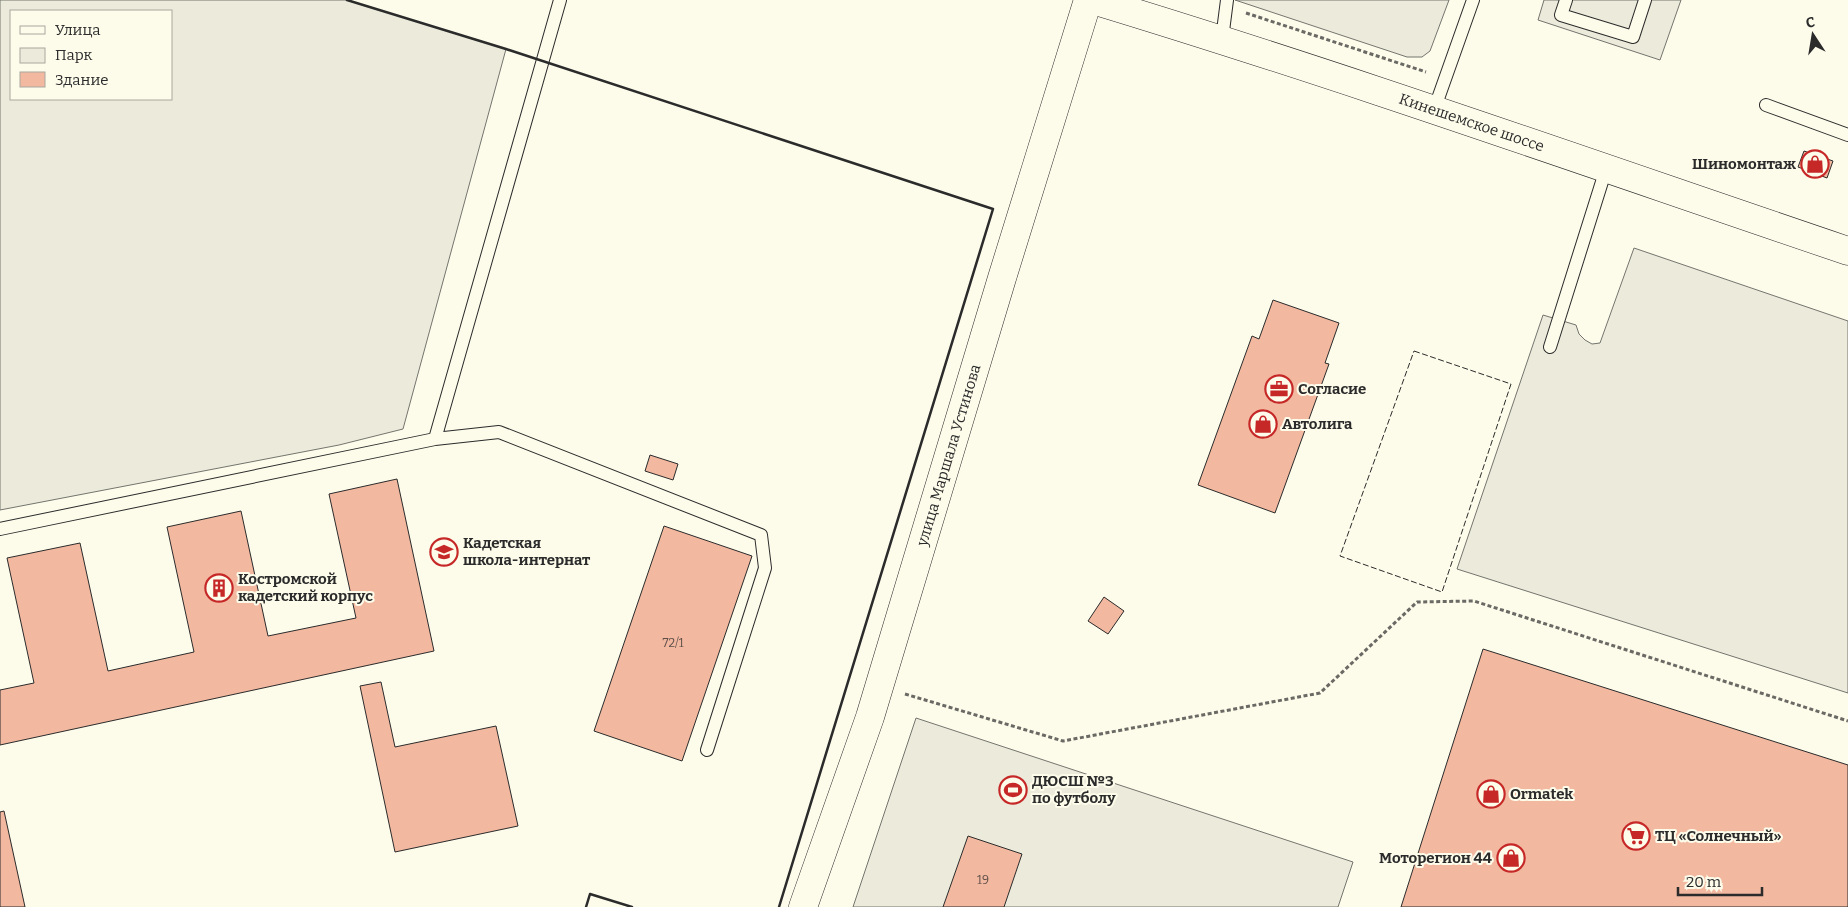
<svg xmlns="http://www.w3.org/2000/svg" width="1848" height="907" font-family="Bitter,serif">
	<style>
		.green { fill: #ecebdb; stroke: #74746e; fill-rule: evenodd }
		.parking { fill: #eceadb; stroke: #74746e }
		.building { fill: #f2b8a0; stroke: #2b2b2b }
		.lines { fill: none; stroke-linecap: round; stroke-linejoin: round }
		.lane-casing { stroke: #2b2b2b; stroke-width: 14 }
		.secondary-casing { stroke: #2b2b2b; stroke-width: 29 }
		.path { stroke: #6a6964; stroke-width: 3; stroke-dasharray: 4 2.5; stroke-linecap: butt }
		.lane { stroke: #fdfbea; stroke-width: 12 }
		.secondary { stroke: #fdfbea; stroke-width: 28 }
		.fence { stroke: #2b2b2b; stroke-width: 1; stroke-dasharray: 6 2.5; stroke-linecap: butt }
		.wall { stroke: #2b2b2b; stroke-width: 2.5 }
		.labels { text-anchor: middle; dominant-baseline: central; stroke-width: 4; stroke-linejoin: round; paint-order: stroke }
		.number-label { font-size: 12px; fill: #5d4e48 }
		.street-label { font-size: 15px; fill: #2b2b2b; stroke: #fdfbea }
		.poi-label { font-size: 15px; font-weight: bold; fill: #2b2b2b; stroke: #fdfbea; text-anchor: start }
	</style>
	<rect width="100%" height="100%" fill="#fdfbea"/>
	<path class="green" d="M0,0H347L506,49L403,429L339,445L0,510ZM11,11H171V99H11Z
		M1235,0H1449L1430,51L1422,57H1407Z
		M916,718L1353,862L1338,907H853Z"/>
	<path class="parking" d="M1544,0H1681L1660,60L1538,20Z
		M1634,248L1848,321V693L1457,569L1543,315L1576,325L1579,334L1585,340L1592,344L1600,343Z"/>
	<path class="building" d="M1804,151L1833,161L1827,178L1798,167Z
		M1273,300L1339,323L1325,363L1329,364L1275,513L1198,485L1252,336L1259,339Z
		M650,455L678,464L673,480L645,471Z
		M397,479L434,651L0,745V690L34,683L7,558L80,543L108,671L194,652L167,527L241,511L268,636L356,618L329,494Z
		M664,526L752,556L682,761L594,731Z
		M1104,597L1124,611L1108,634L1088,621Z
		M1483,649L1848,765V907H1401Z
		M381,682L395,747L496,726L518,826L395,852L360,686Z
		M4,811L25,907H0V812Z
		M968,836L1022,854L1004,907H943Z"/>
	<g class="lines">
		<g class="lane-casing">
			<path id="lane" d="M1566,0L1561,15L1633,37L1645,0
				M1222,39L1227,0
				M1766,105L1848,135
				M1434,110L1473,0
				M1550,347L1606,169
				M435,439L499,432L761,535L765,568L707,750
				M0,529L435,439L560,0"/>
		</g>
		<g class="secondary-casing">
			<g id="secondary">
				<path id="s1" d="M1093,0C1347,77 1597,166 1848,251"/>
				<path id="s2" d="M803,907L870,717L1002,278L1088,0"/>
			</g>
		</g>
		<path class="path" d="M1246,13L1426,72
			M905,694L1063,741L1320,693L1417,602L1474,601L1848,721"/>
		<use href="#lane" class="lane"/>
		<use href="#secondary" class="secondary"/>
		<path class="fence" d="M1414,351L1511,384L1442,592L1340,556Z"/>
		<path class="wall" d="M347,0L506,49L993,209L779,907
			M586,907L590,894L632,907"/>
	</g>
	<defs>
		<g id="shop-ring" transform="scale(1.4375)"><circle r="9.5" fill="#fdfbea" stroke="#c62828" stroke-width="1.5"/><path d="M-5-2.5h2.3a2.7 3.5 0 0 1 5.4 0H5L5.5 6h-11ZM-1.5-2.5h3a1.5 2.3 0 0 0-3 0Z" fill="#c62828"/></g>
		<g id="office-ring" transform="scale(1.4375)"><circle r="9.5" fill="#fdfbea" stroke="#c62828" stroke-width="1.5"/><path d="M-6-3h4V-5.5h4V-3h4V5H-6ZM-1-4.5V-3h2v-1.5ZM-6 0V1H6V0Z" fill="#c62828"/></g>
		<g id="school-ring" transform="scale(1.4375)"><circle r="9.5" fill="#fdfbea" stroke="#c62828" stroke-width="1.5"/><path d="M0-5L7-2L0 1L-7-2ZM-4 1L0 2.5L4 1V4Q0 6-4 4Z" fill="#c62828"/></g>
		<g id="building-ring" transform="scale(1.4375)"><circle r="9.5" fill="#fdfbea" stroke="#c62828" stroke-width="1.5"/><path d="M-4-6H4V6H1V3H-1V6H-4ZM-2.5-4.3h1.7v1.8h-1.7ZM.8-4.3h1.7v1.8H.8ZM-2.5-1h1.7V.8h-1.7ZM.8-1h1.7V.8H.8Z" fill="#c62828"/></g>
		<g id="stadium-ring" transform="scale(1.4375)"><circle r="9.5" fill="#fdfbea" stroke="#c62828" stroke-width="1.5"/><path d="M0-5a6.5 5 0 1 0 0 10a6.5 5 0 1 0 0-10ZM-3.5-1.8h7v3.6h-7Z" fill="#c62828"/></g>
		<g id="supermarket-ring" transform="scale(1.4375)"><circle r="9.5" fill="#fdfbea" stroke="#c62828" stroke-width="1.5"/><path d="M-6-5.5h2.5l.6 2H6L4.5 2H-2.5L-4.4-4H-6ZM-1.5 3.2a1.3 1.3 0 1 0 .1 0ZM3 3.2a1.3 1.3 0 1 0 .1 0Z" fill="#c62828"/></g>
	</defs>
	<g fill-rule="evenodd">
		<use href="#shop-ring" x="1815" y="164"/>
		<use href="#office-ring" x="1279" y="389"/>
		<use href="#shop-ring" x="1263" y="424"/>
		<use href="#school-ring" x="444" y="552"/>
		<use href="#building-ring" x="219" y="588"/>
		<use href="#stadium-ring" x="1013" y="790"/>
		<use href="#shop-ring" x="1491" y="794"/>
		<use href="#supermarket-ring" x="1636" y="836"/>
		<use href="#shop-ring" x="1511" y="858"/>
	</g>
	<g class="labels">
		<g class="number-label">
			<text x="673" y="643">72/1</text>
			<text x="983" y="880">19</text>
		</g>
		<g class="street-label">
			<text stroke="none"><textPath href="#s1" startOffset="398">Кинешемское шоссе</textPath></text>
			<text stroke="none"><textPath href="#s2" startOffset="475">улица Маршала Устинова</textPath></text>
		</g>
		<g class="poi-label">
			<text x="1796" y="164" text-anchor="end">Шиномонтаж</text>
			<text x="1298" y="389">Согласие</text>
			<text x="1282" y="424">Автолига</text>
			<text x="463" y="543">Кадетская<tspan x="463" dy="17">школа-интернат</tspan></text>
			<text x="238" y="579">Костромской<tspan x="238" dy="17">кадетский корпус</tspan></text>
			<text x="1032" y="781">ДЮСШ №3<tspan x="1032" dy="17">по футболу</tspan></text>
			<text x="1510" y="794">Ormatek</text>
			<text x="1655" y="836">ТЦ «Солнечный»</text>
			<text x="1492" y="858" text-anchor="end">Моторегион 44</text>
		</g>
	</g>
	<rect x="10" y="10" width="162" height="90" fill="#fdfbea" stroke="#a9a89e"/>
	<rect x="20" y="26" width="25" height="8" fill="#fdfbea" stroke="#a9a89e"/>
	<text x="55" y="35" font-size="15" fill="#2b2b2b">Улица</text>
	<rect x="20" y="48" width="25" height="15" fill="#ecebdb" stroke="#a9a89e"/>
	<text x="55" y="60" font-size="15" fill="#2b2b2b">Парк</text>
	<rect x="20" y="72" width="25" height="15" fill="#f2b8a0" stroke="#a9a89e"/>
	<text x="55" y="85" font-size="15" fill="#2b2b2b">Здание</text>
	<g transform="translate(1813 35) rotate(348)" stroke="#fdfbea" stroke-width="4" paint-order="stroke">
	<path d="M0-4L9 19L0 12L-9 19Z" fill="#2b2b2b"/>
	<text y="-8" font-size="14" font-weight="bold" text-anchor="middle" fill="#2b2b2b">С</text>
	</g>
	<path d="M1678 887v8h84v-8" fill="none" stroke="#2b2b2b" stroke-width="2.5"/>
	<text x="1686" y="887" font-size="15" fill="#2b2b2b" stroke="#fdfbea" stroke-width="4" paint-order="stroke">20 m</text>
</svg>
